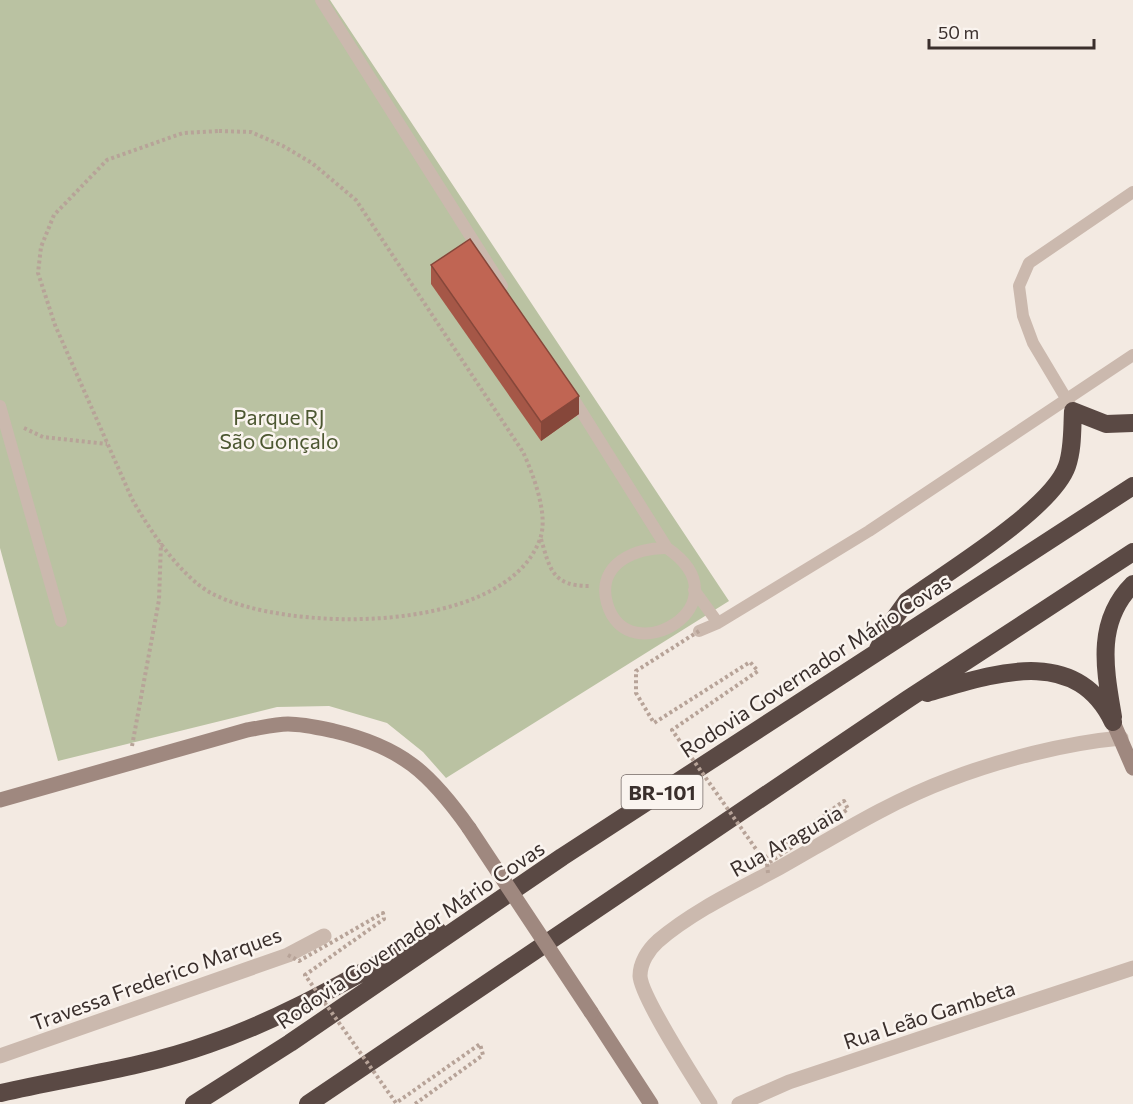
<svg xmlns="http://www.w3.org/2000/svg" width="1133" height="1104" font-family="Commissioner,sans-serif">
	<style>
		.green { fill: #bac2a2 }
		.lines { fill: none; stroke-linecap: round; stroke-linejoin: round }
		.path { stroke: #b7a398; stroke-width: 4; stroke-dasharray: 3 3; stroke-linecap: butt }
		.lane { stroke: #cbb9ae; stroke-width: 12 }
		.street { stroke: #cbb9ae; stroke-width: 15 }
		.secondary { stroke: #9f887f; stroke-width: 15 }
		.highway { stroke: #5a4944; stroke-width: 18 }
		.path-bridge { stroke: #b7a398; stroke-width: 4; stroke-dasharray: 3 3; stroke-linecap: butt }
		.secondary-bridge { stroke: #9f887f; stroke-width: 15 }
		.wall { fill: #a55747 }
		.shaded-wall { fill: #86473a }
		.building { fill: #c06553; stroke: #86473a; stroke-width: 1.5 }
		.labels { text-anchor: middle; dominant-baseline: central; stroke-width: 5; stroke-linejoin: round; paint-order: stroke }
		.shield { fill: #faf4ef; stroke: #746a66; stroke-width: 1.5 }
		.shield-label { font-size: 20px; font-weight: bold; fill: #3a2f2c }
		.park-label { font-size: 21px; fill: #4c5731; stroke: #faf4ef }
		.street-label { font-size: 21px; fill: #3a2f2c; stroke: #faf4ef }
	</style>
	<rect width="100%" height="100%" fill="#f3eae2"/>
	<path class="green" d="M0,0H330L729,601L446,778L423,752L387,723L329,706L277,707L58,761L0,548Z"/>
	<g class="lines">
		<path class="path" d="M219,131L251,132L283,146L312,163L356,200L523,452C533,474 549,515 540,539C505,636 285,633 211,593C180,576 149,529 132,499L55,325L38,273L41,247L54,215L107,160L183,133Z
			M24,428L43,437L107,444
			M541,539C550,569 552,586 589,586
			M132,746L159,600L161,543"/>
		<path class="lane" d="M321,0L502,286
			M571,395L667,548C749,604 627,675 607,603C596,564 636,547 667,548
			M1070,405L1033,343L1023,316L1019,286L1029,263L1133,192
			M0,406L61,621
			M694,590L718,623
			M699,631L718,623L869,531L1133,355"/>
		<path class="street" d="M0,1056L288,955L324,936
			M710,1104C696,1081 641,997 640,976C640,963 648,950 658,941C693,911 738,890 779,868C834,837 889,802 948,780C999,760 1066,743 1121,738
			M739,1104L789,1082L1133,968"/>
		<path class="secondary" d="M1113,722L1133,768
			M0,800L247,730C260,728 275,724 288,724C303,724 320,728 334,731C402,747 430,773 469,828
			M591,1012L651,1104"/>
		<path class="highway" d="M878,649L894,619L907,601C947,572 1052,509 1067,466C1073,449 1072,429 1073,411L1106,424L1133,423
			M927,693C990,675 1075,643 1113,722
			M1113,717C1105,669 1095,622 1133,584
			M1,1093C70,1077 142,1068 209,1044C291,1016 362,971 438,931
			M194,1104L290,1043L562,857L1133,486
			M308,1104L908,699L1133,552"/>
		<path class="path-bridge" d="M699,631L636,671V693L654,723L750,662L758,671L672,730L763,859L844,801L848,809L767,864L768,873
			M288,955L299,961L383,913L384,919L305,975L396,1103L480,1044L483,1055L415,1104"/>
		<path class="secondary-bridge" d="M469,828L591,1012"/>
	</g>
	<path class="wall" d="M431,265L579,414L541,441L431,284Z"/>
	<path class="shaded-wall" d="M579,396V414L541,441V422Z"/>
	<path class="building" d="M470,239L579,396L541,422L431,265Z"/>
	<g class="labels">
		<rect class="shield" x="621.5" y="775" width="81" height="34" rx="4.5"/>
		<g class="shield-label">
			<text x="662" y="792">BR-101</text>
		</g>
		<g class="park-label">
			<text x="279" y="416">Parque RJ<tspan x="279" dy="24">São Gonçalo</tspan></text>
		</g>
		<g class="street-label">
			<text transform="translate(815 665) rotate(-33)">Rodovia Governador Mário Covas</text>
			<text transform="translate(786 840) rotate(-29)">Rua Araguaia</text>
			<text transform="translate(410 934) rotate(-34)">Rodovia Governador Mário Covas</text>
			<text transform="translate(156 978) rotate(-20)">Travessa Frederico Marques</text>
			<text transform="translate(929 1014) rotate(-18)">Rua Leão Gambeta</text>
		</g>
	</g>
	<path d="M929 39v9h165v-9" fill="none" stroke="#3a2f2c" stroke-width="3"/>
	<text x="938" y="39" font-size="18" fill="#3a2f2c" stroke="#faf4ef" stroke-width="4.5" paint-order="stroke">50 m</text>
</svg>
